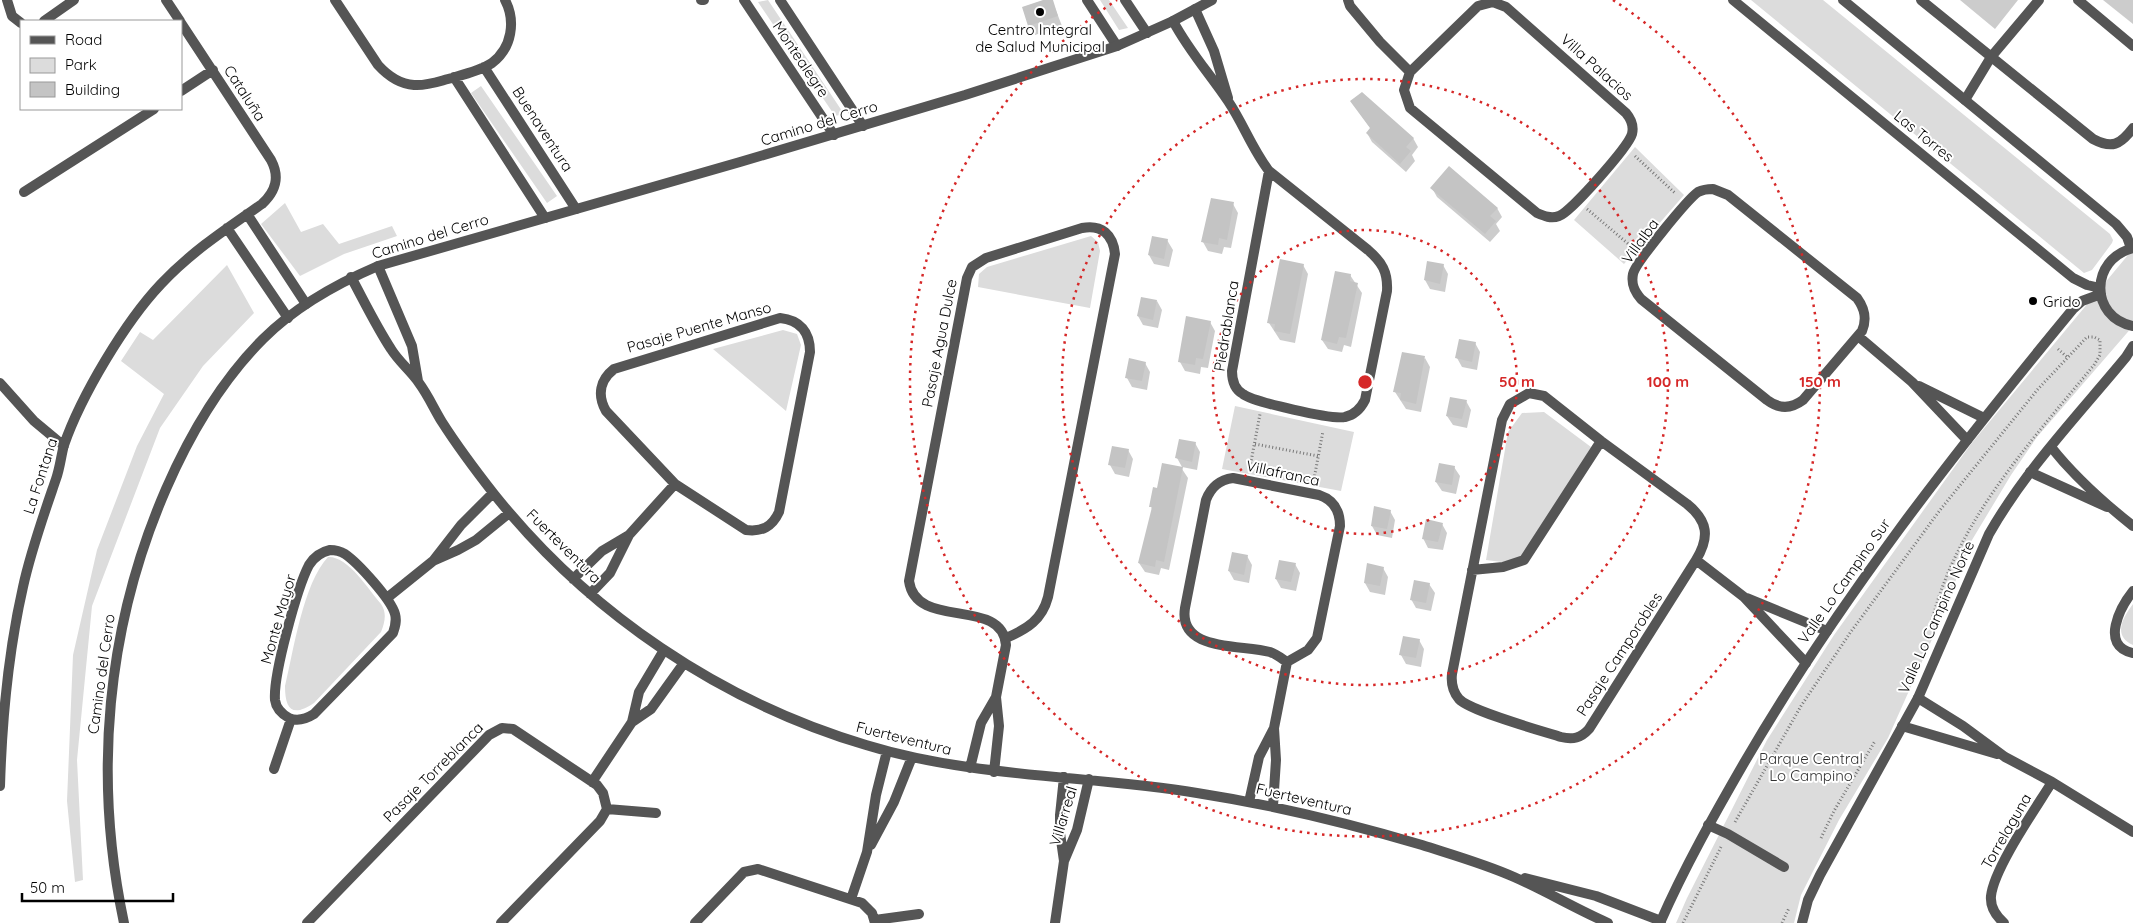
<svg xmlns="http://www.w3.org/2000/svg" width="2133" height="923" font-family="Quicksand,sans-serif">
	<style>
		.green { fill: #dcdcdc }
		.shadow { fill: #0003 }
		.building { fill: #c4c4c4 }
		.lines { fill: none; stroke-linecap: round; stroke-linejoin: round }
		.path { stroke: #777; stroke-width: 3; stroke-dasharray: 1 2.5; stroke-linecap: butt }
		.service { stroke: #555; stroke-width: 10 }
		.minor { stroke: #555; stroke-width: 10 }
		.tertiary { stroke: #555; stroke-width: 10 }
		.ring { fill: none; stroke: #d62828; stroke-width: 2.5; stroke-dasharray: 2.5 5 }
		.poi-dot { fill: #000; stroke: #fff; stroke-width: 2 }
		.labels { text-anchor: middle; dominant-baseline: central; stroke-width: 4; stroke-linejoin: round; paint-order: stroke }
		.poi-label { font-size: 15px; fill: #000; stroke: #fff }
		.street-label { font-size: 15px; fill: #000; stroke: #fff }
		.park-label { font-size: 15px; fill: #333; stroke: #fff }
		.centre { fill: #d62828; stroke: #fff; stroke-width: 2.5 }
		.ring-label { font-size: 15px; text-anchor: middle; font-weight: bold; fill: #d62828; stroke: #fff; stroke-width: 4; stroke-linejoin: round; paint-order: stroke }
	</style>
	<rect width="100%" height="100%" fill="#fff"/>
	<path class="green" d="M768,0L844,114L835,116L758,2Z
		M1100,0H1109L1128,28L1119,30Z
		M1751,0H1823L2110,234L2113,240L2112,243L2092,270L2084,273Z
		M481,86L557,196L547,203L471,93Z
		M1635,147L1684,195L1624,264L1574,220Z
		M285,203L301,232L323,224L339,244L392,226L397,236L344,254L300,276L261,224Z
		M1091,236L1098,242L1100,251L1090,308L978,287L979,274L987,267Z
		M2133,249V326L2037,437L2011,475L1972,540L1933,637L1888,738L1839,820L1801,895L1794,923H1676L1687,898L1767,740L1834,635L1971,444Z
		M227,265L254,313L203,366L160,428L92,606L77,760L83,880L75,882L67,801L73,655L97,550L137,446L164,394L121,361L140,332L153,340Z
		M783,330L797,334L801,345L786,411L713,349Z
		M1235,406L1354,432L1341,491L1222,469Z
		M1544,412L1591,447L1525,558L1510,563L1486,560L1508,432L1522,413Z
		M328,557C348,556 368,589 381,604C387,613 385,622 381,632L314,703C292,718 285,709 285,686C294,649 303,584 328,557Z
		M2133,604V645C2112,636 2123,617 2133,604Z"/>
	<path class="shadow" d="M1047,0H1052L1062,26L1035,35L1023,8Z
		M1960,0H2018L1995,29Z
		M2103,0H2133V24Z
		M1352,102L1413,138L1418,147L1412,155L1415,161L1406,172L1372,142L1367,133L1371,129Z
		M1432,188L1497,208L1502,217L1496,224L1500,231L1490,242L1437,197Z
		M1233,204L1238,213L1231,248L1224,247L1222,254L1208,251L1203,242Z
		M1167,240L1173,250L1169,267L1154,264L1149,255Z
		M1303,265L1308,274L1295,343L1280,340L1269,323Z
		M1443,265L1448,274L1445,292L1430,289L1425,280Z
		M1350,275L1362,293L1351,347L1344,345L1342,352L1328,349L1322,340Z
		M1157,301L1162,310L1158,328L1143,325L1138,316Z
		M1210,322L1215,331L1208,368L1201,367L1200,374L1185,371L1180,362Z
		M1475,343L1480,352L1477,370L1462,367L1457,358Z
		M1425,358L1430,367L1421,412L1406,409L1395,392Z
		M1145,363L1150,372L1147,390L1132,387L1127,378Z
		M1466,401L1471,410L1467,428L1453,425L1447,416Z
		M1195,443L1200,452L1197,470L1182,467L1177,458Z
		M1128,450L1133,459L1129,477L1115,474L1110,465Z
		M1454,467L1460,476L1456,494L1442,491L1436,482Z
		M1182,469L1188,478L1169,570L1161,568L1159,575L1145,572L1139,563L1152,510L1151,506L1158,489Z
		M1390,511L1395,520L1392,538L1377,535L1372,526Z
		M1442,524L1447,533L1443,550L1428,548L1423,538Z
		M1247,556L1252,565L1249,583L1234,580L1229,571Z
		M1295,564L1300,573L1296,591L1281,588L1276,579Z
		M1383,568L1388,577L1385,595L1370,592L1365,583Z
		M1429,584L1435,593L1431,611L1416,608L1411,599Z
		M1419,640L1424,649L1421,667L1406,664L1401,655Z"/>
	<path class="building" d="M1043,0H1053L1058,16L1028,26L1022,7Z
		M1362,92L1414,138L1406,147L1411,151L1400,164L1366,133L1370,128L1350,101Z
		M1449,166L1498,208L1490,216L1496,221L1485,234L1430,188Z
		M1211,198L1234,202L1227,240L1219,238L1218,245L1201,242Z
		M1152,236L1168,239L1164,259L1148,255Z
		M1280,259L1304,264L1290,334L1274,331L1275,324L1267,323Z
		M1427,261L1444,264L1440,284L1424,280Z
		M1335,271L1351,274L1350,281L1358,283L1346,338L1339,337L1337,344L1321,340Z
		M1141,297L1157,300L1153,320L1137,316Z
		M1186,316L1211,321L1203,359L1196,358L1195,365L1178,362Z
		M1459,339L1476,342L1472,362L1455,358Z
		M1402,352L1425,356L1416,404L1400,400L1401,393L1393,392Z
		M1129,358L1146,362L1142,381L1125,378Z
		M1450,397L1467,400L1462,419L1446,416Z
		M1179,439L1196,442L1192,462L1175,458Z
		M1112,446L1129,449L1125,468L1108,465Z
		M1162,463L1183,467L1164,562L1156,560L1155,567L1138,563L1152,507H1149L1153,487L1157,488Z
		M1439,463L1455,466L1452,485L1435,482Z
		M1374,506L1391,510L1387,529L1371,526Z
		M1426,519L1443,523L1438,542L1422,539Z
		M1232,552L1248,555L1244,575L1228,571Z
		M1279,560L1296,563L1291,582L1275,579Z
		M1367,563L1384,567L1380,586L1364,583Z
		M1414,580L1430,583L1426,603L1410,600Z
		M1403,636L1420,639L1416,658L1399,655Z"/>
	<g class="lines">
		<path class="path" d="M1635,156L1676,194
			M1587,209L1632,247
			M2058,349L2067,357
			M1255,444L1318,456
			M1250,467L1260,414
			M1314,479L1323,431
			M1735,822L1801,706L1850,633L1940,510L2038,389L2087,337H2094L2100,340V355L2094,365C2028,445 1953,525 1930,629
			M1821,838L1834,811L1875,741
			M1683,923L1721,847
			M1782,923L1789,908"/>
		<path class="service" d="M1921,0L2093,139C2112,149 2120,145 2133,128
			M2078,0L2133,46
			M1965,100L1991,57L2039,0
			M1708,825L1728,834L1784,867"/>
		<path class="minor" d="M7,0L12,16L21,23
			M166,0L180,21
			M335,0L378,65C388,76 399,84 414,85C426,86 437,82 448,79C462,75 480,71 492,63C512,48 516,21 505,0
			M701,0H704
			M744,0L834,135
			M780,0L863,126
			M1087,0L1117,46
			M1125,0L1147,33
			M1348,0L1350,6L1380,42L1410,72
			M1493,2L1506,7L1626,113C1631,119 1634,126 1632,134C1628,147 1571,212 1559,216C1551,219 1544,216 1537,213L1410,108L1404,90L1410,72L1478,6Z
			M1195,9L1214,51L1228,98
			M44,21L74,0
			M1173,21C1189,51 1209,73 1228,101C1243,123 1252,149 1269,171L1368,250C1382,262 1388,272 1387,291L1365,400C1361,408 1354,415 1345,417C1333,420 1253,402 1243,394C1234,389 1232,380 1232,371L1269,171
			M484,67L576,209
			M454,77L545,218
			M181,91L213,70
			M1713,189L1728,195L1857,298C1865,309 1867,319 1862,331L1803,400C1791,409 1779,409 1767,400L1641,299C1634,291 1631,284 1633,274C1635,263 1688,199 1698,192C1702,190 1708,189 1713,189Z
			M24,192L154,109
			M247,214L306,304
			M227,228L288,318
			M378,266L412,346L418,381
			M351,277C364,301 376,326 391,349C399,362 411,371 419,383C428,395 434,409 442,422C458,447 476,471 494,494C589,613 721,702 866,745C974,778 1087,775 1197,793C1274,805 1348,823 1422,845C1453,855 1485,864 1514,877C1546,891 1576,909 1608,923
			M780,318C800,320 810,332 810,352L779,512C772,527 762,532 746,530L675,484L606,411C597,395 600,380 614,369Z
			M1858,336L1912,382L1967,440
			M0,383L34,421L64,446
			M1919,386L1984,418
			M1529,393L1544,396L1601,441L1687,504C1708,521 1710,537 1696,560L1589,729C1581,738 1573,740 1561,737C1542,731 1470,711 1459,699C1453,692 1451,683 1452,674L1502,420L1510,404Z
			M2051,447C2074,476 2104,503 2133,526
			M2030,472L2107,507
			M1233,478L1319,495C1334,500 1340,511 1340,526L1317,638L1308,650L1287,662C1281,658 1276,654 1270,652C1241,644 1178,652 1185,608L1206,500C1211,487 1219,480 1233,478Z
			M330,550C335,550 340,551 345,554C358,563 391,599 395,614C397,621 395,627 393,633L314,714C306,719 298,722 289,718C282,714 276,708 275,700C273,675 297,588 309,565C314,557 321,552 330,550Z
			M1696,560L1744,597L1806,663
			M433,561L461,525L493,493
			M1472,570L1503,567L1524,560L1601,441
			M573,579L602,551L629,535
			M2133,591C2121,606 2099,646 2133,653
			M590,594L610,573L629,535L675,484
			M387,598L433,561L458,550L476,540L509,513
			M1747,598L1827,631
			M1918,698L1963,726L2005,757L2052,782L2133,832
			M632,722L651,709L684,663
			M1902,726L1997,754
			M970,768L981,723L996,697L1006,645C1002,596 916,631 909,581L967,278L972,267L986,258L1082,228C1102,224 1113,235 1115,254L1048,597C1042,620 1027,629 1006,638
			M274,769L291,719
			M994,772L999,726L996,697
			M592,782L632,722L639,692L664,650
			M0,786C2,719 8,653 23,587C31,550 44,514 56,479C60,468 61,456 64,445C81,396 125,322 161,284C191,252 226,229 262,204C276,191 280,177 271,160L181,23
			M1249,802L1259,757L1274,728
			M1273,806L1276,760L1274,728L1287,662
			M607,809L656,813
			M871,845L894,802L912,757
			M1064,861L1077,830L1089,779
			M1525,878L1596,896L1661,921
			M851,899L867,852L876,795L887,751
			M875,920L919,914
			M307,923L489,735L502,728L513,729L597,785L603,793L607,809L600,821L501,923
			M695,923L744,872L758,869L862,903L872,913L875,923
			M1055,923L1064,861L1060,833V815L1064,777
			M2004,923C1996,916 1990,907 1991,896C1994,868 2036,808 2052,782"/>
		<path class="tertiary" d="M1733,0L2073,278L2087,285L2100,288
			M1843,0L2116,224L2127,237L2131,248
			M2133,248C2090,259 2089,317 2133,326
			M124,923C93,777 106,627 166,489C190,434 220,382 263,339C295,307 336,284 378,266L740,162L965,95L1117,46L1173,21L1212,0
			M1660,923C1684,868 1714,815 1744,763C1839,600 1954,453 2073,309L2082,301L2101,294
			M1802,923L1808,900L1820,875L1918,698L1989,534C2026,469 2079,414 2126,357L2133,346"/>
	</g>
	<g class="ring">
		<circle cx="1365" cy="382" r="152"/>
		<circle cx="1365" cy="382" r="303"/>
		<path d="M1613 0A455 455 0 1 1 1117 0"/>
	</g>
	<g class="poi-dot">
		<circle cx="1040" cy="12" r="5"/>
		<circle cx="2033" cy="301" r="5"/>
	</g>
	<g class="labels">
		<g class="poi-label">
			<text x="1040" y="29">Centro Integral<tspan x="1040" dy="17">de Salud Municipal</tspan></text>
			<text x="2043" y="301" text-anchor="start">Grido</text>
		</g>
		<g class="street-label">
			<text transform="translate(801 59) rotate(56)">Montealegre</text>
			<text transform="translate(1597 67) rotate(42)">Villa Palacios</text>
			<text transform="translate(245 93) rotate(57)">Cataluña</text>
			<text transform="translate(819 123) rotate(-17)">Camino del Cerro</text>
			<text transform="translate(543 129) rotate(57)">Buenaventura</text>
			<text transform="translate(1924 136) rotate(39)">Las Torres</text>
			<text transform="translate(430 236) rotate(-17)">Camino del Cerro</text>
			<text transform="translate(1640 241) rotate(-54)">Villalba</text>
			<text transform="translate(1226 326) rotate(-81)">Piedrablanca</text>
			<text transform="translate(699 327) rotate(-16)">Pasaje Puente Manso</text>
			<text transform="translate(939 343) rotate(-79)">Pasaje Agua Dulce</text>
			<text transform="translate(1283 473) rotate(12)">Villafranca</text>
			<text transform="translate(40 476) rotate(-72)">La Fontana</text>
			<text transform="translate(564 546) rotate(45)">Fuerteventura</text>
			<text transform="translate(1844 581) rotate(-55)">Valle Lo Campino Sur</text>
			<text transform="translate(1936 617) rotate(-66)">Valle Lo Campino Norte</text>
			<text transform="translate(278 619) rotate(-74)">Monte Mayor</text>
			<text transform="translate(1619 654) rotate(-57)">Pasaje Camporobles</text>
			<text transform="translate(101 674) rotate(-82)">Camino del Cerro</text>
			<text transform="translate(904 738) rotate(14)">Fuerteventura</text>
			<text transform="translate(433 772) rotate(-45)">Pasaje Torreblanca</text>
			<text transform="translate(1304 799) rotate(13)">Fuerteventura</text>
			<text transform="translate(1063 816) rotate(-73)">Villarreal</text>
			<text transform="translate(2006 831) rotate(-60)">Torrelaguna</text>
		</g>
		<g class="park-label">
			<text x="1811" y="758">Parque Central<tspan x="1811" dy="17">Lo Campino</tspan></text>
		</g>
	</g>
	<circle cx="1365" cy="382" r="8" class="centre"/>
	<g class="ring-label">
		<text x="1517" y="387">50 m</text>
		<text x="1668" y="387">100 m</text>
		<text x="1820" y="387">150 m</text>
	</g>
	<rect x="20" y="20" width="162" height="90" fill="#ffffff" stroke="#999999"/>
	<rect x="30" y="36" width="25" height="8" fill="#555555" stroke="#999999"/>
	<text x="65" y="45" font-size="15" fill="#000000">Road</text>
	<rect x="30" y="58" width="25" height="15" fill="#dcdcdc" stroke="#999999"/>
	<text x="65" y="70" font-size="15" fill="#000000">Park</text>
	<rect x="30" y="82" width="25" height="15" fill="#c4c4c4" stroke="#999999"/>
	<text x="65" y="95" font-size="15" fill="#000000">Building</text>
	<path d="M22 893v8h151v-8" fill="none" stroke="#000000" stroke-width="2.5"/>
	<text x="30" y="893" font-size="15" fill="#000000" stroke="#ffffff" stroke-width="4" paint-order="stroke">50 m</text>
</svg>
